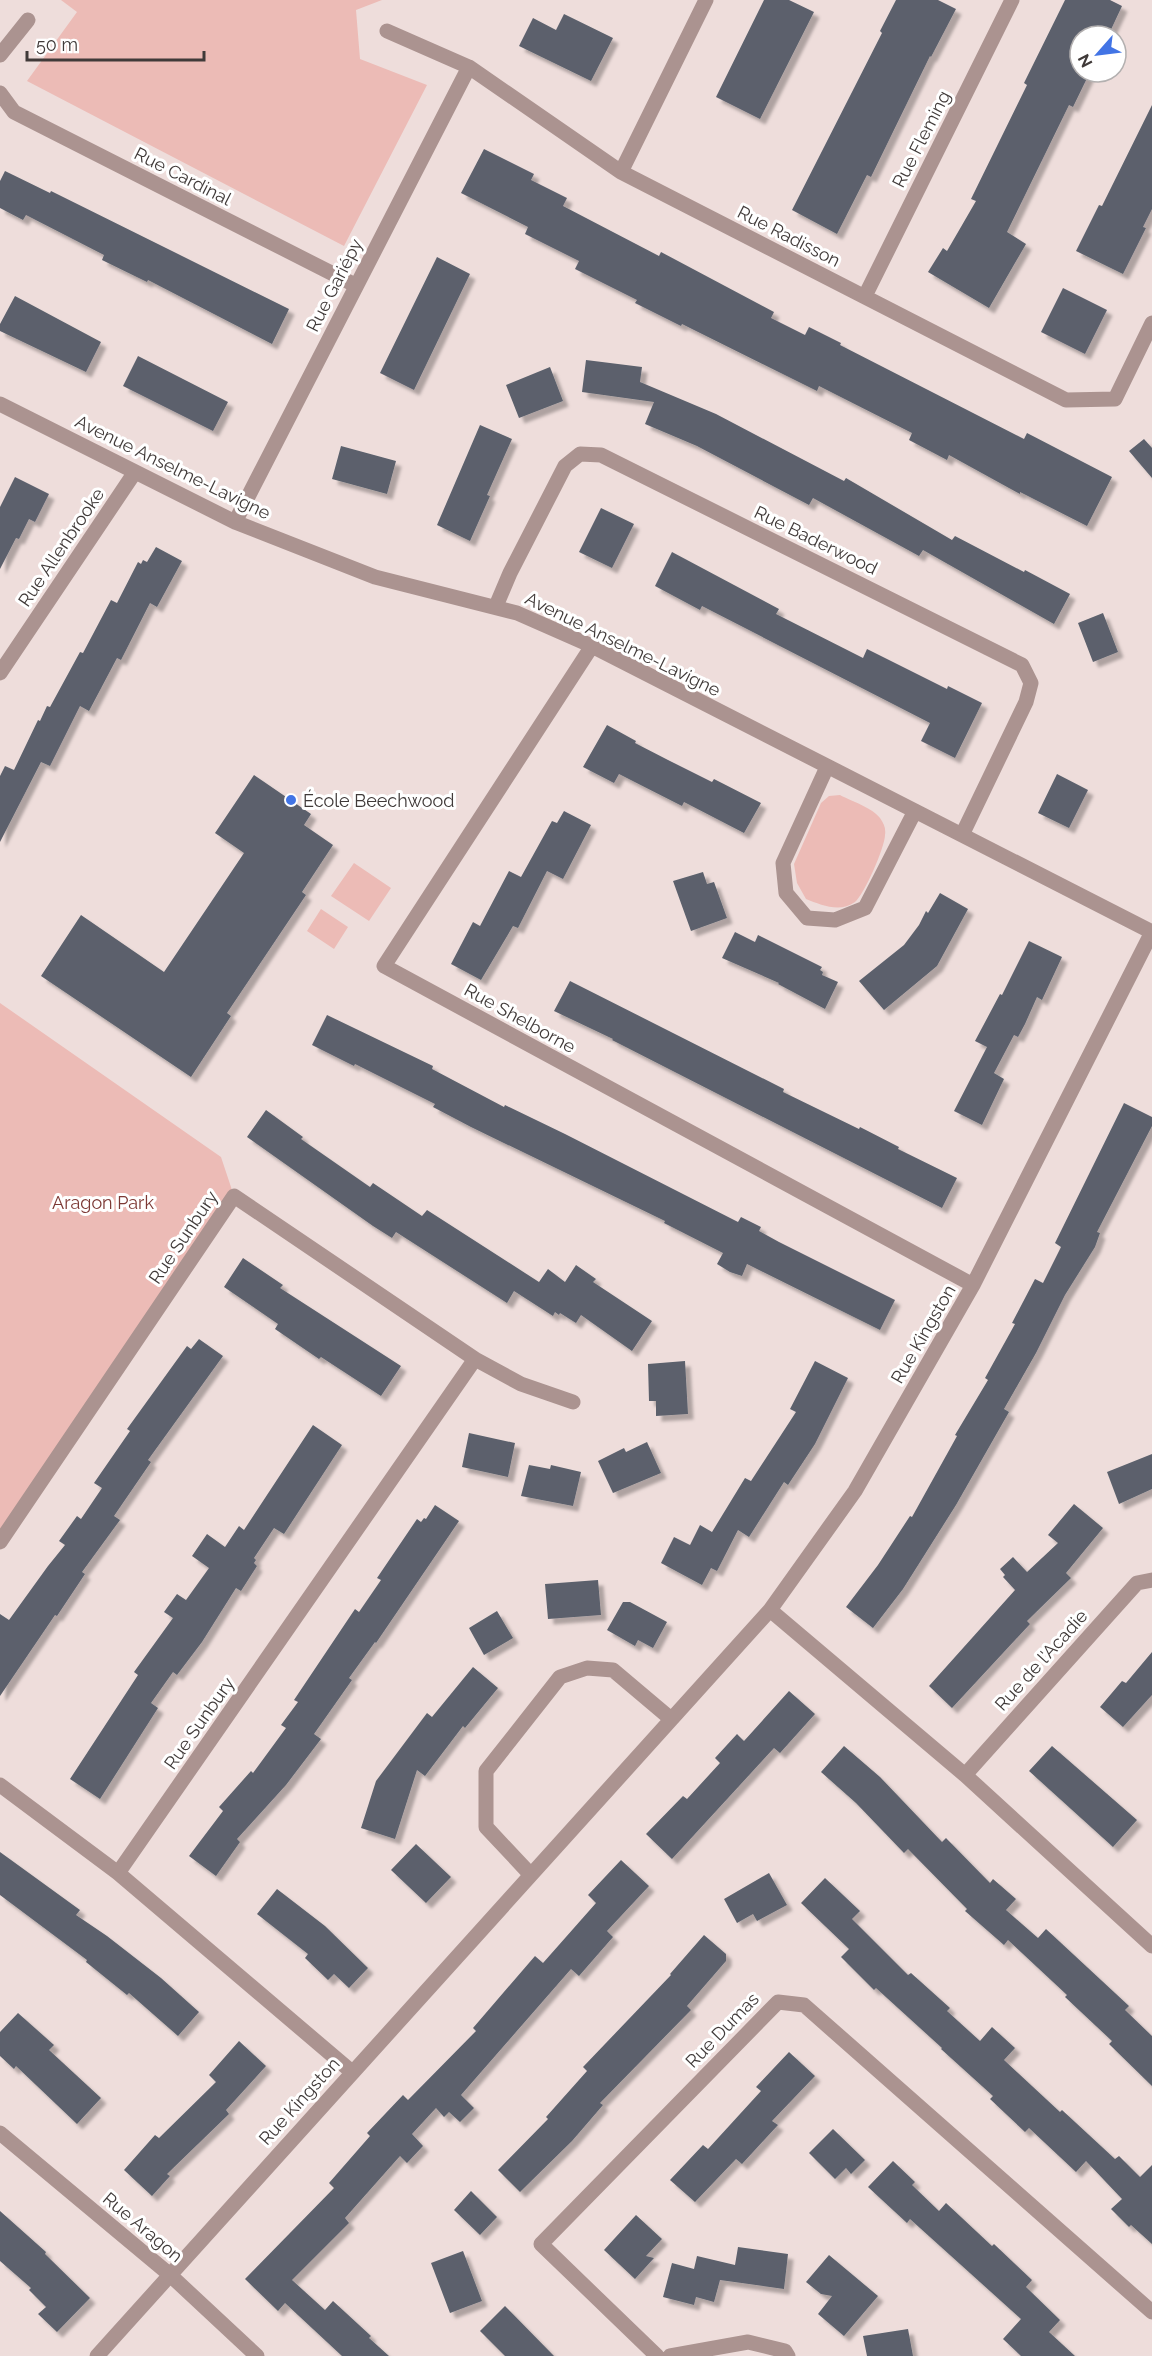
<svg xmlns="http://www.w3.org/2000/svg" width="1152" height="2356" font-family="Raleway,sans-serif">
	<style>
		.green { fill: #ecbbb6 }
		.building { fill: #5b616c; filter: url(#shadow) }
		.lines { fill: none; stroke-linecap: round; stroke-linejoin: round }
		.minor { stroke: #ab9390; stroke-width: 15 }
		.poi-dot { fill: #4274e5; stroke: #fff; stroke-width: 2 }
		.labels { text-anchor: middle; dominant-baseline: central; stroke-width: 6; stroke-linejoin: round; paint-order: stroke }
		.street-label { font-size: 18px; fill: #403a39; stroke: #fff }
		.poi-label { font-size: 18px; fill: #403a39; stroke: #fff; text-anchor: start }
		.park-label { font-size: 18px; fill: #7d3935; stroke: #fff }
	</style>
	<defs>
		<filter id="shadow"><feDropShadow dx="5.5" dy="5.5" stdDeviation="1.5" flood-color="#0004"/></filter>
	</defs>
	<rect width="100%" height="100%" fill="#eedddb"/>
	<path class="green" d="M61,0H382L356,10L360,59L427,85L344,246L27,81L77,12Z
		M840,795C851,801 873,808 880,818C884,824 886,828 885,835C885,847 864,895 855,902C840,913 821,905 806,899L797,883L794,864L821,803L829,796Z
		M354,863L391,888L369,921L331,896Z
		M321,909L348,927L334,949L307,931Z
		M0,1003L221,1157L234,1196L0,1542Z"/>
	<path class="building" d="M764,0H789L814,12L760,119L716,97Z
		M896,0H938L956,9L931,57L930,56L871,177L867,175L837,234L792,210L882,33L880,31Z
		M1065,0H1110L1122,6L1108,36H1080V72H1090L1073,107L1069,105L1007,232L1026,244L989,308L928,272L943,248L947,251L976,201L971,199L1027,85L1024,83Z
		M564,14L613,38L591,81L519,46L533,18L556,30Z
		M1152,105V209L1143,227L1146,228L1123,274L1076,251L1099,205L1102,206Z
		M484,149L534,174L531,180L567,198L563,206L659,256L661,252L774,312L771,318L805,335L809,327L841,343L840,345L1024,439L1027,433L1112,477L1087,526L1020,492V494L949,455L947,460L909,440L912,433L819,386L817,391L682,324L681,326L635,303L637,300L575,269L579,261L525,234L528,227L461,193Z
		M5,171L50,193L51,191L289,309L272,344L148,280L147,282L102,260L104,255L26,215L23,220L0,208V181Z
		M437,257L470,274L414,390L380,373Z
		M1063,288L1107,310L1085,354L1041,332Z
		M15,296L101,342L86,372L0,331V324Z
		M138,356L228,402L213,431L123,386Z
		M586,360L642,367L640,382L716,414L844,481L846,478L952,540L955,536L1024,572L1025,570L1070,594L1054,624L923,550L919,556L813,498L809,505L697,446L645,424L654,402L582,392Z
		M550,367L563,401L519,418L506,385Z
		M480,425L512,439L487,495L490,496L470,541L437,525Z
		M1144,439L1152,448V478L1129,451Z
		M341,446L396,461L387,494L332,479Z
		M15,477L49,494L35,522L29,519L19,539L16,538L0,569V507Z
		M601,508L634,524L612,568L579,552Z
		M156,547L182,561L157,607L150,603L121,660L117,658L89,711L80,706L50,766L41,762L0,842V776L5,766L14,770L38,720L40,721L47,706L50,707L80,652L83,653L111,600L117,603L138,562L141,564L143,560L147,562Z
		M672,552L779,609L776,614L863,658L867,649L947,689L948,686L982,703L955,758L921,741L930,723L702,606L700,610L655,586Z
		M1103,613L1118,652L1093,662L1078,623Z
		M607,725L636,741L635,743L668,760L712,782L714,779L761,803L744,833L684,802L682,806L619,774L614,783L583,767Z
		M1057,774L1088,790L1069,828L1038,813Z
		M254,775L311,814L304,825L333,845L302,892L306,895L227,1013L231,1016L191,1077L41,976L81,915L164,972L244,853L215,833Z
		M564,811L591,825L563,879L547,871L518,928L513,926L481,980L451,964L473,922L480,926L509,871L521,877L552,821L557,823Z
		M703,872L707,884L714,882L727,918L691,931L673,881Z
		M940,893L968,909L937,966L884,1010L859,981L904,945L919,925L926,911L928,913Z
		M735,932L755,942L758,935L822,967L820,970L823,972L822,975L838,982L825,1009L778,984L779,983L722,958Z
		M1029,941L1062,957L1042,1000L1037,997L1025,1024L1018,1037L1014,1035L994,1073L1004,1079L982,1125L954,1111L987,1047L975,1041L1000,994L1002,995Z
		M570,981L784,1089L783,1092L859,1129L860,1127L899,1147L898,1149L957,1178L942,1208L612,1040L613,1039L554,1011Z
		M327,1015L433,1066L432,1069L504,1107L505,1105L565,1134L738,1222L741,1217L761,1227L759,1231L779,1242L895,1300L880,1330L747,1264L742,1276L730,1272L717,1264L723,1253L664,1223L665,1221L471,1127L433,1107L435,1104L355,1064L354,1066L312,1045Z
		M1124,1103L1152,1117V1126L1097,1232L1100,1233L1095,1247L1065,1295L1036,1353L1004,1409L1009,1412L956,1505L903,1589L873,1628L846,1607L878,1565L910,1516L912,1517L957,1436L955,1435L988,1380L985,1378L1015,1324L1012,1323L1035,1279L1043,1283L1061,1247L1055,1243Z
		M266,1110L303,1137L301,1139L370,1187L373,1183L422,1216L427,1210L539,1282L548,1269L565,1282L576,1265L596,1279L593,1282L652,1321L632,1351L581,1315L576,1323L560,1313L559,1315L555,1312L553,1316L514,1291L507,1303L396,1232L392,1238L373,1226L247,1137Z
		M243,1258L283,1285L280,1288L401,1366L381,1396L321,1357L319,1359L275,1329L278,1324L224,1287Z
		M199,1339L223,1356L148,1460L151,1462L114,1516L120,1520L82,1572L85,1574L57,1616L55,1615L0,1696V1614L9,1620L48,1566L65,1545L59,1541L77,1516L81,1519L102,1488L94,1483L130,1431L127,1429L187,1346L191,1349Z
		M685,1361L688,1414L656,1416V1401H649L648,1364Z
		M815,1361L848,1378L815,1444L788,1485L784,1482L749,1537L738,1530L717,1571L711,1568L702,1585L661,1563L674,1537L690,1545L700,1525L712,1532L745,1478L751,1481L796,1412L790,1409Z
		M313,1425L342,1445L284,1534L274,1528L254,1558L256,1560L254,1563L257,1566L241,1591L236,1588L202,1642L177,1675L173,1672L151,1703L158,1708L100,1799L70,1779L138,1675L134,1672L173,1618L164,1612L177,1594L186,1600L209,1568L192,1556L207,1534L225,1547L239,1526L244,1530Z
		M469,1433L515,1443L508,1477L462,1467Z
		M647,1442L661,1473L613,1493L598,1461L624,1448L626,1452Z
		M1152,1454V1489L1119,1504L1107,1472Z
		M529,1465L550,1469L551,1465L581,1472L573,1506L521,1496Z
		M1074,1504L1103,1528L1066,1573L1071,1578L1027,1621L1030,1624L952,1708L929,1686L1015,1590L1003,1577L1005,1575L1000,1569L1013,1557L1027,1572L1058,1543L1048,1535Z
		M435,1505L459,1521L376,1643L375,1642L349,1678L352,1680L314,1734L321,1739L286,1785L237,1839L240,1842L216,1876L189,1856L223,1811L219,1807L251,1771L253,1773L286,1728L281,1725L298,1702L294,1700L355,1609L359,1612L381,1580L377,1578L417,1519L421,1522L424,1518L426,1519Z
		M598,1580L601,1615L548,1619L545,1584Z
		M623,1602H630L667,1622L653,1648L638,1640L635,1646L607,1630Z
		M497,1611L513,1638L484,1655L469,1628Z
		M1152,1652V1695L1123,1727L1100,1707L1122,1681L1126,1683Z
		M473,1667L498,1688L465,1728L463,1726L425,1776L417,1770L395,1839L361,1828L376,1781L427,1713L432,1717Z
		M789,1691L815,1714L780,1753L774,1748L672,1859L646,1834L683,1796L687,1799L720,1763L715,1758L737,1734L744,1741Z
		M844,1746L880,1777L942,1842L946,1838L990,1883L993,1879L1016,1899L1006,1910L1038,1938L1046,1929L1129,2006L1125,2010L1152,2036V2086L1109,2044L1112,2041L1065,1997L1067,1995L1008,1940L1004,1945L965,1911L967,1909L908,1849L904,1853L856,1803L821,1772Z
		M1052,1746L1137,1820L1113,1847L1029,1771Z
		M416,1844L451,1877L426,1903L391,1870Z
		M0,1852L80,1910L76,1915L107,1936L161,1978L199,2012L178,2036L129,1993L127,1995L86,1962L87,1960L0,1895Z
		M621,1860L649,1886L607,1931L613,1937L579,1976L571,1969L461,2095L474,2108L460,2122L449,2112L444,2117L436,2108L412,2134L423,2146L407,2163L400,2156L345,2218L349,2223L292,2280L325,2310L333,2301L371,2336L369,2338L389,2356H342L285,2303L278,2311L245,2279L334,2188L329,2183L370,2136L367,2133L403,2095L408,2100L476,2031L473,2028L535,1956L543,1963L596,1903L588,1895Z
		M769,1873L787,1905L757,1921L753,1914L737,1923L724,1899Z
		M825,1878L860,1911L852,1919L908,1975L911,1973L950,2008L947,2011L980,2041L992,2027L1015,2048L1004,2060L1060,2112L1062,2110L1115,2159L1119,2156L1140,2177L1152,2165V2244L1131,2225L1129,2227L1111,2209L1122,2199L1086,2161L1076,2172L1029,2128L1025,2132L990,2099L993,2096L941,2049L942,2048L876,1988L874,1990L841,1957L849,1949L801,1903Z
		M277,1889L325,1926L368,1968L349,1988L334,1974L328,1980L305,1958L308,1954L257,1914Z
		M704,1935L726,1954V1961L687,2006L691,2010L600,2103L603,2105L572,2141L520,2192L498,2170L548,2119L546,2117L587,2071L583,2067L671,1975L670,1974Z
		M18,2013L54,2045L49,2050L101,2098L77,2124L16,2066L14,2069L0,2056V2032Z
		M239,2041L266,2066L226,2110L229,2114L167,2174L170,2176L152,2196L124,2170L155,2135L159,2138L216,2082L209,2075Z
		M789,2052L815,2076L772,2121L778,2125L742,2164L736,2159L695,2202L670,2180L703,2145L708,2149L761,2091L756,2087Z
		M833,2129L865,2160L851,2174L846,2168L835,2179L809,2153Z
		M893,2161L915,2182L912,2185L939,2211L946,2203L992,2246L994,2244L1032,2280L1026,2287L1060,2320L1049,2332L1075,2356H1021L1003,2339L1021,2319L910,2219L907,2223L868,2187Z
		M471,2191L497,2217L480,2235L454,2210Z
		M0,2211L46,2252L45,2254L90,2298L57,2332L38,2314L46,2307L29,2290L31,2288L0,2261Z
		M636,2215L662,2239L646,2256L654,2258L635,2279L604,2250Z
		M738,2247L788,2254L784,2289L720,2280L714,2302L696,2297L694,2305L663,2297L672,2263L694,2269L697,2256L735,2265Z
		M463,2251L482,2301L450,2313L431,2263Z
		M829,2255L878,2296L844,2336L818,2314L832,2296L821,2294L806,2282Z
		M505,2306L554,2356H505L480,2331Z
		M908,2329L913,2356H867L863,2336Z"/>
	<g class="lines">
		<path class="minor" d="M387,31L469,67L621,172L1066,400L1115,399L1152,323
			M0,55L28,20
			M0,93L14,112L355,285
			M621,172L706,0
			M865,296L1012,0
			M0,404L235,522L375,577L517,613L592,646L1152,932
			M235,522L469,67
			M496,606L510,573L565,466L580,454L601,455L1022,665L1031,683L1026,702L962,835
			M592,646L384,966L973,1285
			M0,673L135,472
			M827,767L783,863L786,893L807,918L835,920L865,908L915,811
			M0,1542L234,1196L475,1359L521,1384L573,1402
			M770,1610L965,1775L1152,1946
			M965,1775L1137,1583L1152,1580
			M0,1785L118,1873L352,2072
			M118,1873L475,1359
			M530,1874L486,1827V1771L560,1677L587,1668L613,1670L671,1719
			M0,2133L169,2274L257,2356
			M97,2356L770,1610L855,1491L973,1285L1152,932
			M657,2356L541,2244L778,2002L804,2005L1152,2312
			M670,2356L748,2342L785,2351L788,2356"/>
	</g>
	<circle class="poi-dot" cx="291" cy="800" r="6"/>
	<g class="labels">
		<g class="street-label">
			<text transform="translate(921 139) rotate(-63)">Rue Fleming</text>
			<text transform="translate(183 176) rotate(27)">Rue Cardinal</text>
			<text transform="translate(789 236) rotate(27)">Rue Radisson</text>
			<text transform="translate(334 285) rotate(-63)">Rue Gariépy</text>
			<text transform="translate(173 467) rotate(26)">Avenue Anselme-Lavigne</text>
			<text transform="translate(816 540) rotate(26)">Rue Baderwood</text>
			<text transform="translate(61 547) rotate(-56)">Rue Allenbrooke</text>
			<text transform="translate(623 644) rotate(26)">Avenue Anselme-Lavigne</text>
			<text transform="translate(520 1018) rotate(29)">Rue Shelborne</text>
			<text transform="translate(183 1237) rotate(-56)">Rue Sunbury</text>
			<text transform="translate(923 1334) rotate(-60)">Rue Kingston</text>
			<text transform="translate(1041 1660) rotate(-48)">Rue de l'Acadie</text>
			<text transform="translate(199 1723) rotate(-55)">Rue Sunbury</text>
			<text transform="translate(722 2030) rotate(-46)">Rue Dumas</text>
			<text transform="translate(299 2101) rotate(-48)">Rue Kingston</text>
			<text transform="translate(143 2227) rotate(40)">Rue Aragon</text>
		</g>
		<g class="poi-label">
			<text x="303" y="800">École Beechwood</text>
		</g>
		<g class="park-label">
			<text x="103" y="1202">Aragon Park</text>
		</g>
	</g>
	<g transform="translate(1098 54) rotate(242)"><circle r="28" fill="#ffffff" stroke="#b3b0b0" stroke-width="1.5"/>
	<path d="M0-4.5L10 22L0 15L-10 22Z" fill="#4274e5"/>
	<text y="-9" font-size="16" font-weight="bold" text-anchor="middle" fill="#403a39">N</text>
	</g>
	<path d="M27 51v9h177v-9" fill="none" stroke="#403a39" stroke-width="3"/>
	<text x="36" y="51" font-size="18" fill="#403a39" stroke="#ffffff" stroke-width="4.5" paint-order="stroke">50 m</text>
</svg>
